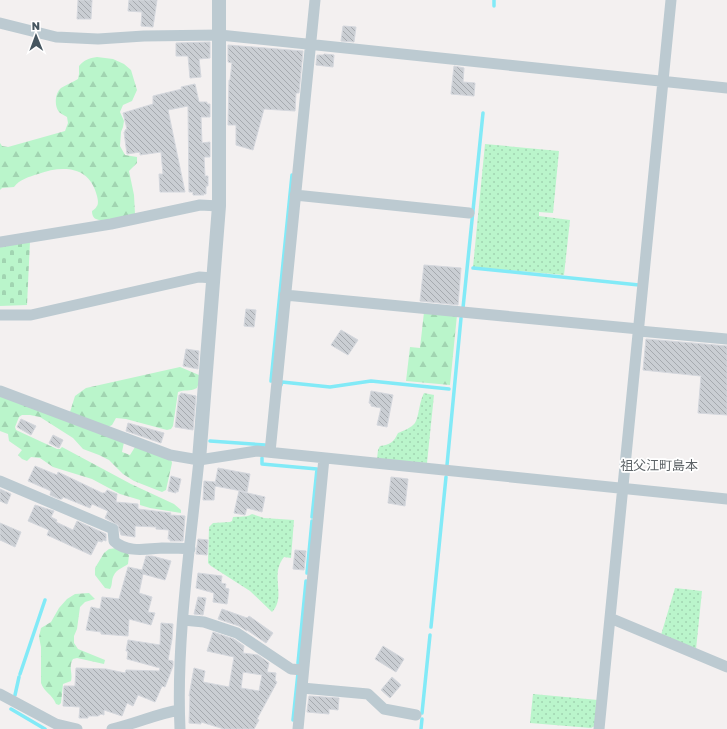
<svg xmlns="http://www.w3.org/2000/svg" width="727" height="729" font-family="'Golos Text','Noto Sans JP',sans-serif">
	<style>
		.grass { fill: url(#grass-dots) }
		.forest { fill: url(#forest-firs) }
		.cemetery { fill: url(#cemetery-stones) }
		.lines { fill: none; stroke-linecap: round; stroke-linejoin: round }
		.stream { stroke: #82eaf7; stroke-width: 3.5 }
		.building { fill: url(#building-back-hatch); stroke: #d4d7dd; fill-rule: evenodd }
		.minor { stroke: #bccad1; stroke-width: 11 }
		.tertiary { stroke: #bccad1; stroke-width: 14 }
		.labels { text-anchor: middle; dominant-baseline: central; stroke-width: 3.5; stroke-linejoin: round; paint-order: stroke }
		.quarter-label { font-size: 13px; fill: #5c6266; stroke: #fff }
	</style>
	<defs>
		<pattern id="grass-dots" width="8" height="8" patternUnits="userSpaceOnUse"><rect width="8" height="8" fill="#baf5cb"/><path d="M2 2h.1M6 6h.1" fill="none" stroke="#a1d4b1" stroke-width="1.8" stroke-linecap="round"/></pattern>
		<pattern id="forest-firs" width="22" height="20" patternUnits="userSpaceOnUse"><rect width="22" height="20" fill="#baf5cb"/><path d="M5 1l3.5 6h-7zM16 11l3.5 6h-7z" fill="#a1d4b1"/></pattern>
		<pattern id="cemetery-stones" width="16" height="16" patternUnits="userSpaceOnUse"><rect width="16" height="16" fill="#baf5cb"/><path d="M2 7V4a2 2 0 0 1 4 0v3zM10 15v-3a2 2 0 0 1 4 0v3z" fill="#a1d4b1"/></pattern>
		<pattern id="building-back-hatch" width="6" height="6" patternUnits="userSpaceOnUse"><rect width="6" height="6" fill="#caced3"/><path d="M-1 5l2 2M0 0l6 6M5-1l2 2" fill="none" stroke="#a6aaaf"/></pattern>
	</defs>
	<rect width="100%" height="100%" fill="#f3f0f0"/>
	<path class="grass" d="M485,144L559,151L553,213L539,212V216L570,220L564,275L473,267Z
		M424,393L434,395L427,463L377,459L378,450L380,446C390,445 394,442 398,433C403,431 411,428 415,423C419,417 419,402 424,393Z
		M252,514L264,518L294,520L291,558L284,557C269,576 287,596 272,612L250,591L211,566L208,563L209,527L213,523L230,522L232,521L233,517C240,516 247,518 252,514Z
		M675,588L702,591L696,649L661,635Z
		M533,694L598,700L595,726L591,728L530,723Z"/>
	<path class="forest" d="M97,57L113,59L124,64L131,70L137,90L132,101L123,105L120,112L124,121L123,127L121,132L120,146L125,155L137,157V163L129,171L134,195L135,214C126,216 104,223 96,219C93,218 92,214 92,211C98,207 99,204 97,196C90,166 63,165 38,174C29,177 20,179 14,187L2,188L0,190V143L2,146L8,147L65,131L68,123L67,117C64,115 61,114 59,112C54,106 55,93 61,88C66,85 73,82 78,79L79,74V66C84,60 89,58 97,57Z
		M424,312L457,315L450,385L406,381L410,347L420,348Z
		M180,367L199,375V382L197,388C189,392 185,389 178,392L173,426L171,429L167,430L126,419L116,418L112,425L108,427L70,412L75,396L86,388Z
		M0,396L124,442L122,452L130,455L135,447L171,459L172,463L166,490L162,492L134,481L123,474L109,460L99,455L83,449L73,438L40,417L30,415H22L19,417L15,427L16,430L57,449H60L62,447L131,484L174,504L181,510V513L150,508L140,505V500L120,494L92,479L53,467L40,458L31,457L27,461L22,459L18,455L22,450L9,441L8,434L0,431Z
		M117,548L126,551L129,555L128,564C124,567 116,570 114,575C111,580 113,584 110,589L105,588L95,575V568L104,553L109,549Z
		M89,593L95,599L85,602L80,607L77,629L74,636V643L78,649L105,660L104,664L77,658L73,659C68,667 73,673 71,681L63,684L61,703L59,705L56,704C52,694 44,692 41,683V647L39,637L41,628L51,622L59,608L67,599L75,594Z"/>
	<path class="cemetery" d="M30,241L27,305L0,306V247Z"/>
	<g class="lines">
		<path class="stream" d="M494,6V0
			M473,268L639,285
			M463,308L483,113
			M271,381L292,175
			M281,385L282,382L330,387L371,381L449,389
			M210,441L265,445
			M262,458V464L317,469L312,517
			M447,465L461,318
			M307,573L312,521
			M431,627L446,477
			M298,663L306,581
			M20,674L45,600
			M15,695L19,677
			M11,709L45,729
			M422,713L430,635
			M293,720L298,673
			M421,729L422,719"/>
	</g>
	<path class="building" d="M78,0H92L91,19H77Z
		M129,0H157L153,27L141,26L142,12L128,11Z
		M343,26L356,27L354,42L341,41Z
		M210,42V58L199,59L201,77L190,78L188,56H176V43Z
		M228,45L303,51L299,93H296L295,111L264,109L253,150L236,145V125H228L229,80H230L232,63L228,62Z
		M324,54L334,55L333,67L316,65L317,55H323Z
		M454,66L464,68L463,82L475,83L474,96L451,94Z
		M195,84L199,102H207V104H210V117H201L202,143L210,142V157H204L205,176H208V186H206V194H203L204,195H193V192H189L188,106L168,110L185,192H160L159,174H163L161,152L140,155V152L127,154L124,132H125V130L127,129L123,113L153,104V96L182,89L181,87Z
		M424,265L461,268L458,305L420,301Z
		M246,309L256,310L254,327L244,326Z
		M341,330L358,340L348,355L331,345Z
		M646,339L727,346V415L698,413L701,376L643,370Z
		M186,349L199,351L198,369L183,366Z
		M371,391L393,395L387,427L377,425L381,408L371,406V404L369,403Z
		M181,393L196,396L193,430L175,427L179,395H180Z
		M21,419L36,426L31,435L17,427Z
		M128,423L164,433L161,443L126,431Z
		M53,435L63,440L59,448L49,443Z
		M35,466L57,475L58,472L102,493H105L107,490L117,494L116,502L138,504V509L171,513L170,515L185,516L183,541H170V539H168L169,530L156,529V527L135,526V537L121,535L118,525L105,518L108,511L92,504L90,508L63,497L62,499H59L50,495L51,491L28,481Z
		M218,468L250,474L247,492L215,486L214,500H203L204,481L215,482V484Z
		M171,476L181,479L178,492L176,491V493L168,491Z
		M391,477L408,479L405,506L388,503Z
		M0,489L11,494L7,504L0,501Z
		M239,491L265,497L262,512L247,508L245,515L234,513Z
		M35,505L54,511L51,517L57,520L56,522L73,530L77,521L106,534V541L103,540L102,542L98,541L91,555L47,535L49,530L28,521Z
		M0,523L21,532L15,547L0,540Z
		M198,539L208,540L207,555L196,554Z
		M295,550L306,551L304,570L293,569Z
		M146,556H152L171,561L165,580L143,574L139,593L152,597L148,612L155,613L151,625L129,619L128,636L101,634V632L86,630L91,607L100,609L102,597L119,599L128,567L142,570Z
		M198,573L222,576L221,583L226,584L225,588L229,589L227,604L213,602L214,593L196,588Z
		M198,597L206,598L203,615L194,614Z
		M222,609L247,618L249,616L273,633L266,643L247,630V631L239,626L218,619Z
		M161,623L173,624L172,639L168,660L173,661V666L165,687L162,686L155,702L138,695L133,706L127,703L122,716L104,710V715L101,714L98,716H88V718H79L80,707L63,706L64,686H75L76,668L106,669L125,673L126,670L159,671L160,668L127,659L128,651H126L128,640L160,645Z
		M213,632L234,639L244,646L243,653L258,655L269,663L267,672L276,673L275,680L277,682L257,719L259,720L254,729H224L201,722V724L189,723L190,696H189L194,668L205,671L203,682L229,687L234,657L207,651ZM243,672L262,675L259,691L241,688Z
		M383,646L404,659L396,672L375,659Z
		M392,677L401,685L390,698L381,690Z
		M309,696L339,698L338,710L329,709V714L307,712Z"/>
	<g class="lines">
		<path class="minor" d="M0,23L56,37L98,39L144,36L220,35L727,88
			M295,195L469,213
			M0,242L111,224L200,205L219,206
			M285,295L639,329
			M0,315H31L199,277L214,278
			M639,331L727,339
			M0,391L170,455L199,460L257,451L727,499
			M270,452L315,0
			M0,481L113,529L114,541C126,553 147,549 162,548C171,548 181,548 190,549
			M610,618L727,667
			M183,620L204,622L237,633L291,669L303,670
			M302,688L368,694L384,709L416,715
			M0,694L56,724L77,729
			M112,729C135,724 156,714 179,710
			M180,729C176,641 190,548 199,460
			M298,729L324,458
			M599,729L671,0"/>
		<path class="tertiary" d="M199,460L219,206V0"/>
	</g>
	<g class="labels">
		<g class="quarter-label">
			<text x="659" y="465">祖父江町島本</text>
		</g>
	</g>
	<g transform="translate(36 36) rotate(359)" stroke="#ffffff" stroke-width="3" paint-order="stroke">
	<path d="M0-3L7 15L0 10L-7 15Z" fill="#465660"/>
	<text y="-6" font-size="11" font-weight="bold" text-anchor="middle" fill="#465660">N</text>
	</g>
</svg>
